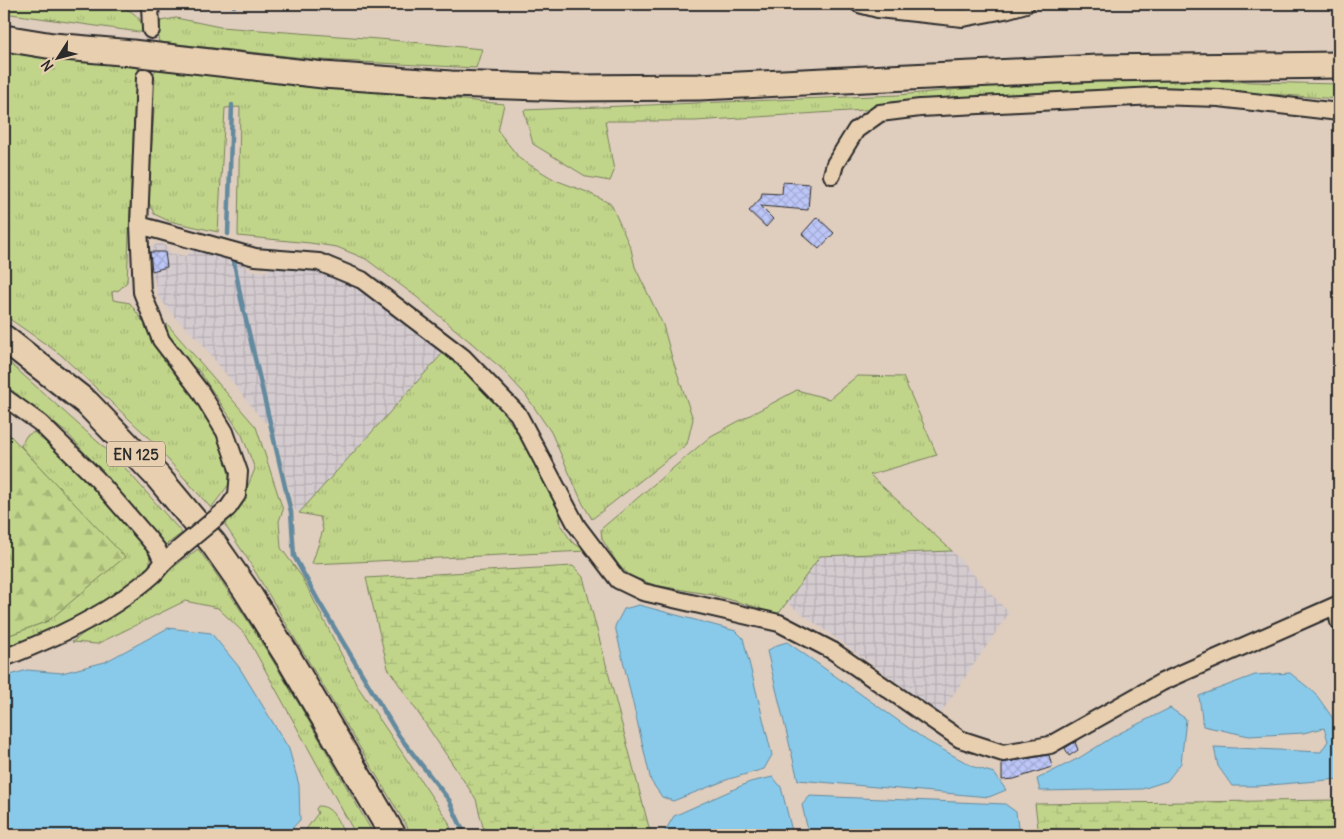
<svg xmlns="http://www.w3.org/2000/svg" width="1343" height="839" font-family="Delius,sans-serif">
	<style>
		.industrial { fill: url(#industrial-grid) }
		.grass { fill: url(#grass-tufts); stroke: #76805a }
		.forest { fill: url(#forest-firs); stroke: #76805a }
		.wetland { fill: url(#wetland-marsh); stroke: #76805a }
		.water { fill: #89caea; stroke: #638a9e }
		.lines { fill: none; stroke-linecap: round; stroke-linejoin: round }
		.stream { stroke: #638a9e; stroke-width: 4.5 }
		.building { fill: url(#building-cross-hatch); stroke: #2b2b2b }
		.street-casing { stroke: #2b2b2b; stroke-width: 20 }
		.primary-casing { stroke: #2b2b2b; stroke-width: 29 }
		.street { stroke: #e8cfb0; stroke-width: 16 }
		.primary { stroke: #e8cfb0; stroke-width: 25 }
		.street-bridge-casing { stroke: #2b2b2b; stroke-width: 20; stroke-linecap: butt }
		.street-bridge { stroke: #e8cfb0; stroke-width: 16 }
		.labels { text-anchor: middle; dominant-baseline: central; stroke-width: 4; stroke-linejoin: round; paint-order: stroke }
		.shield { fill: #e8cfb0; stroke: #645c53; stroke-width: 1 }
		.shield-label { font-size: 15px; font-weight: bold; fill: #2b2b2b }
	</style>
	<defs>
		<pattern id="industrial-grid" width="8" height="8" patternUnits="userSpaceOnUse" patternTransform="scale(1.25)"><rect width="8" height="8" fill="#d4cbcf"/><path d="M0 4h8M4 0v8" fill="none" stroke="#b6aeb2"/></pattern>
		<pattern id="grass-tufts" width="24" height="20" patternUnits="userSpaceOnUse" patternTransform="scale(1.25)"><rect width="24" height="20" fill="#c1d58a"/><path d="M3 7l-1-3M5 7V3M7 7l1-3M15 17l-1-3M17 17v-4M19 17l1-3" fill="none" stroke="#a6b777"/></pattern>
		<pattern id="forest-firs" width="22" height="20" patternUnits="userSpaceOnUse" patternTransform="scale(1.25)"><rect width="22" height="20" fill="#c1d58a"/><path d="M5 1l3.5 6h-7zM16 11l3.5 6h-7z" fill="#a6b777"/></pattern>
		<pattern id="wetland-marsh" width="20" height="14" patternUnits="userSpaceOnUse" patternTransform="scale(1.25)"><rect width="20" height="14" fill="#c1d58a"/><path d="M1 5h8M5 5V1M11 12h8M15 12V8" fill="none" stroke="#a6b777"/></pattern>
		<pattern id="building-cross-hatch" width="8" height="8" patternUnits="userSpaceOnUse" patternTransform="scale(1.25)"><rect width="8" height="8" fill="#bcc6f7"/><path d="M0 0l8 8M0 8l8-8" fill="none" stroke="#a2aad4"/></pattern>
	</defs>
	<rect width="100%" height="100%" fill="#dfcdbe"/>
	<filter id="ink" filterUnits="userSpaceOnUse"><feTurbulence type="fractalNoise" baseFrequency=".02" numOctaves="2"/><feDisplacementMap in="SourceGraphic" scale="10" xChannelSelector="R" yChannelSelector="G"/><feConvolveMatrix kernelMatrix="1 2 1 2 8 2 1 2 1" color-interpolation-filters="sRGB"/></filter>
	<g filter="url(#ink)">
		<path class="industrial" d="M160,243L166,246L170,253L186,256L193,249L239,258L248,270L265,272L272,264L323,270L364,291L443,353L299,513L295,510L272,425L263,421L199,340L176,318L158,296L148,252L151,247Z
			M952,551L1009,613L940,714L786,602L820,556Z"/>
		<path class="grass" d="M4,4L118,5C134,12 140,16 146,33L4,13Z
			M176,18L220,27L391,40L482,49L476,68L322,60L159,42L157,33L161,21Z
			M4,53L139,66L135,92L127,282L119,290L112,292L113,300L130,303L203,407L225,451L230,483L211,508L147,436L60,354L4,315Z
			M156,69L504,104L498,131L520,159L555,180L587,192L611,204L631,249L635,267L663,325L672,358L693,419L687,444L592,519L583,504L551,432L525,394L500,367L418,298L366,259L337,247L310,243L238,236L240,107L225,108L218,232L169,221L154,214L148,200L154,110L151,96L153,75Z
			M1057,80L1208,81L1339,84V99L1255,93L1112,89L959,97L864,110L695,121H605L614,171L610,181L587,177L533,144L524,110L899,95Z
			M167,324L256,427L283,510L279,521L281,548L302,577L358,687L448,821L453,835H412L247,558L225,525L242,500L255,469L242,435L199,371L169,346L165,334Z
			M443,353L470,376L497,404L526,444L560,513L561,526L572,542L586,551L312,564L323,530L320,517L299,513Z
			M4,360L12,365L118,460L182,533L166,545L68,434L4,384Z
			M857,376L903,377L937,455L870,475L952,551L820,556L777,616L756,607L713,595L654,585L631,576L620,567L602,539L601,529L711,436L797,390L829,399Z
			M34,432C58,454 148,530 150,560C150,564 148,568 148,572L111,601L4,651V637L48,621L46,474L21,446L26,436Z
			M198,549C265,639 318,738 374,835H356L246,635L218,608L185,601L97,644L72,642Z
			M318,806C334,806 338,823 345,835H302L318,813L316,809Z"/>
		<path class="forest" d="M4,429L125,557L48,621L4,637Z"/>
		<path class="wetland" d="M573,566L583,577L651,835H485L476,799L388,668L366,578Z
			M1339,800V835H1039L1035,804Z"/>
		<path class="water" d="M639,605L736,631L743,638L772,755L764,769L729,779L673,801L662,797L651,781L615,626L624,609Z
			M168,628L211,633L239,667L289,749L299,785L300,820L286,835H4V677L27,670L62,673L105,662Z
			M787,642L927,741L974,767L994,773L1006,790L989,797L798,780L767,651L777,645Z
			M1290,673L1315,693L1339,727V779L1259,786H1232L1218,766L1214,747L1321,752L1328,741L1324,728L1303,733L1249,736L1203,726L1199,696L1255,675Z
			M1170,708L1186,719L1181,763L1167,781L1142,789L1040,791L1037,779L1079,758L1116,735Z
			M773,777L781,787L793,835H667L665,831L674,816L750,782Z
			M810,796L1005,804L1016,812L1019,835H809L802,805Z"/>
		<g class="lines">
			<path class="stream" d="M234,4V6
				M228,234L232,105
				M234,262L241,299L291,512L294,556L319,602L399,736L449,800L465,835"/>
		</g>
		<path class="building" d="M783,182L810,184L808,210L760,206L773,219L766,227L749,211L761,198L762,193L782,194Z
			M817,217L834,233L819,249L802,234Z
			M150,252H165L167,267L152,271Z
			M1075,742L1078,750L1069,756L1065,748Z
			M1049,755L1052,767L1014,779L1002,780V763Z"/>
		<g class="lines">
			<g class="street-casing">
				<path id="street" d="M150,4L151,30
					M859,4L878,9L963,18L1005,10L1026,4
					M145,77L139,225L142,292L161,340L200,391L225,432L239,472L237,495L228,508
					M832,175L835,164L856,130L880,113L920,108L1155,96L1219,98L1339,112
					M139,225L255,257L319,262L362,280L463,357L518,414L577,526L618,580L643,592L779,623L833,651L960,739L1003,753L1050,745L1162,682L1339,604
					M4,397L40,423L97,479L148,538L157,549L163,562
					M1336,606L1339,622
					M4,658C44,642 82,626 118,602C130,593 145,583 155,573C160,567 164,561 171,556"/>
			</g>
			<g class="primary-casing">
				<path id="primary" d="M4,38L53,46L132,53L323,75L451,84L573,88L699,87L1098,68L1339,65
					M4,338L87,403L158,477L213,543L246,590L288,657L393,835"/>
			</g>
			<use href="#street" class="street"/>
			<use href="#primary" class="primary"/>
			<g class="street-bridge-casing">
				<path id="street-bridge" d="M174,553L228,508"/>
			</g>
			<use href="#street-bridge" class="street-bridge"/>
		</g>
	</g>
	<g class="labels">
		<rect class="shield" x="107" y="441.5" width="58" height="25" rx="4"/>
		<g class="shield-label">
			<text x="136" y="454">EN 125</text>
		</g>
	</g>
	<rect width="1343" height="839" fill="none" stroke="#e8cfb0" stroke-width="20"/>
	<rect x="10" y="10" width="1323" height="819" fill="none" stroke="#2b2b2b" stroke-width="2" filter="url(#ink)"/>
	<g transform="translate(58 58) rotate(234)" stroke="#e8cfb0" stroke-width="4" paint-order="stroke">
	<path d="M0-4L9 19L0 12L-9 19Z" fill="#2b2b2b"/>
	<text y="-8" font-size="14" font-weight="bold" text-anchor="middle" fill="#2b2b2b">N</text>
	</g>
</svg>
